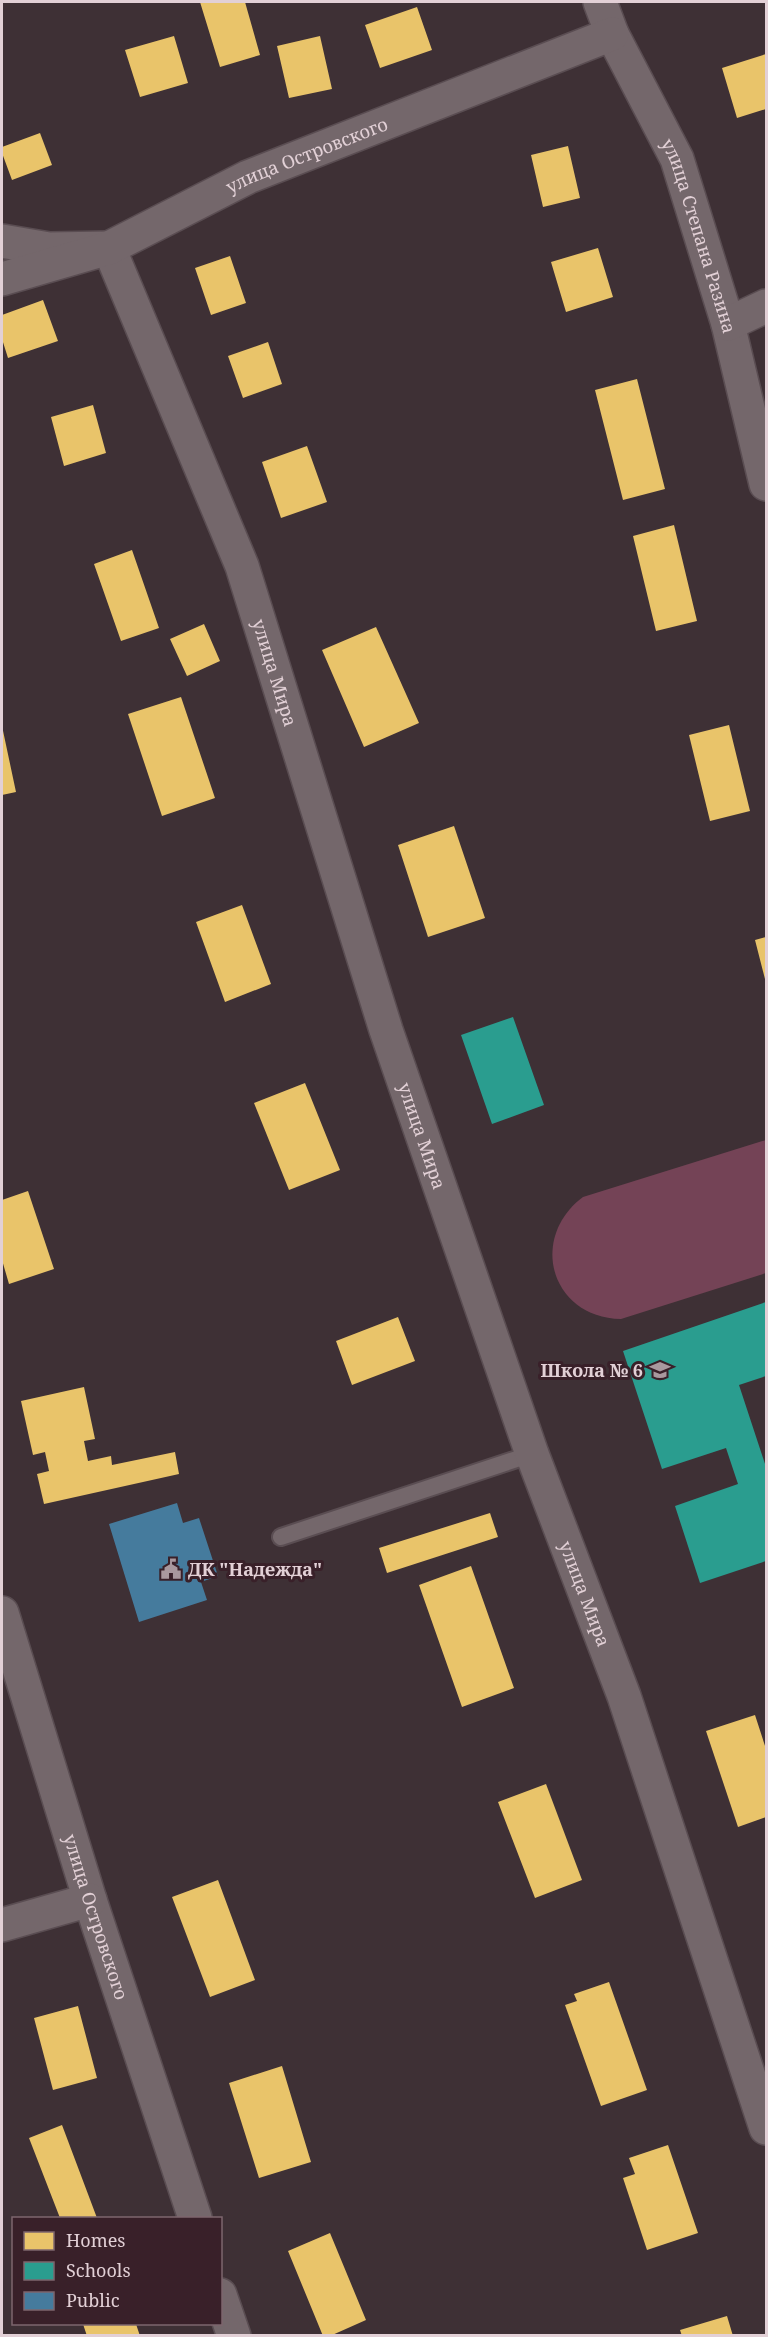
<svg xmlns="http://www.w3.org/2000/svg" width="768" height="2337" font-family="'Noto Serif',serif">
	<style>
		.green { fill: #744356 }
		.homes { fill: #e9c46a }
		.schools { fill: #2a9d8f }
		.public { fill: #457b9d }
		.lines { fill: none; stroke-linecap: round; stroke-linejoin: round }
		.lane-casing { stroke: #5a4d52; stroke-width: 20 }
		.street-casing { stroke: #5a4d52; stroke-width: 36 }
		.lane { stroke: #74676b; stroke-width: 16 }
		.street { stroke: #74676b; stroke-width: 33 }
		.labels { text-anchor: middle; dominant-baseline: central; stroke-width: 6; stroke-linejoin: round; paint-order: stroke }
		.street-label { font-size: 18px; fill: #e2d0d6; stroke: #392029 }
		.poi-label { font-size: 18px; font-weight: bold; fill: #e2d0d6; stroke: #392029; text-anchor: end }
	</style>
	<rect width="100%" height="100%" fill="#3e3035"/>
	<path class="green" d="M766,1140V1273L621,1319C551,1318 528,1238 583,1197Z"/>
	<path class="homes" d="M200,2H245L260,55L220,67Z
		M417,7L432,50L380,68L365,25Z
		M174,36L188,83L140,97L125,50Z
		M320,36L332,89L289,98L277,46Z
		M766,54V109L737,118L722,68Z
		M40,133L52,165L12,180L2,153V147Z
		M568,146L580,198L543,207L531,155Z
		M598,248L613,297L566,312L551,262Z
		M230,256L246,303L211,315L195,268Z
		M43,300L58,341L8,358L2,339V315Z
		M268,342L282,384L243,398L228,356Z
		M637,379L665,489L623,500L595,390Z
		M93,405L106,453L64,466L51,417Z
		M307,446L327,502L281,518L262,462Z
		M674,525L697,621L656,631L633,536Z
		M132,550L159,628L121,641L94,564Z
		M204,624L220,661L187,676L170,639Z
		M376,627L419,723L364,747L322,650Z
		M181,697L215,798L162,816L128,714Z
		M729,725L750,811L710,821L689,735Z
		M2,726L16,792L2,795Z
		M454,826L485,918L428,937L398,845Z
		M242,905L271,984L225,1002L196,922Z
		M766,937V983L755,940Z
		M305,1083L340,1170L289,1190L254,1103Z
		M28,1191L54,1269L9,1284L2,1260V1200Z
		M398,1317L415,1361L352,1385L336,1341Z
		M84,1387L95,1439L84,1441L88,1461L111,1456L112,1465L175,1452L179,1474L44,1504L37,1474L49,1471L45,1452L33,1455L21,1401Z
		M490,1513L498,1537L387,1573L379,1548Z
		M471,1566L514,1688L462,1707L419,1585Z
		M755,1715L766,1749V1817L738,1827L706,1731Z
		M546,1784L582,1880L535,1898L498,1802Z
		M218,1880L255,1980L210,1997L172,1897Z
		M609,1982L647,2090L601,2106L565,2005L577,2001L574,1994Z
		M78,2006L97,2078L53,2090L34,2018Z
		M282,2066L311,2162L259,2178L229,2083Z
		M62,2125L97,2218H60L29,2138Z
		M668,2145L698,2233L647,2250L623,2178L635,2174L629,2158Z
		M330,2233L366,2320L330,2336H323L288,2251Z
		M727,2316L733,2336H682L680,2330Z
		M83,2324H136L140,2336H87Z"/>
	<path class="schools" d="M513,1017L544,1105L492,1124L461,1035Z
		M766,1302V1376L739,1385L766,1467V1561L700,1583L675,1506L738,1484L726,1448L662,1469L623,1351Z"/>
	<path class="public" d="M177,1503L183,1523L199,1518L218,1576L201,1582L207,1600L139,1622L109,1524Z"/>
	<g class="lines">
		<g class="lane-casing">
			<path id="lane" d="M281,1537L532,1454"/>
		</g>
		<g class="street-casing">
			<g id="street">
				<path id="s1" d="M600,2L612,34L677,159L728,324L766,484"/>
				<path id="s2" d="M2,241L49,249L109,248L242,566L386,1030L532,1454L624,1696L766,2128"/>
				<path id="s3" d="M2,279L109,248L248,177L612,34"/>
				<path d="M728,324L766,306"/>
				<path id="s4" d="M2,1613L90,1900L195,2218"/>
				<path d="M2,1925L90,1900"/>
				<path d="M220,2295L234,2336"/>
			</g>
		</g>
		<use href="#lane" class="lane"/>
		<use href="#street" class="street"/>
	</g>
	<defs>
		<g id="school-bare" transform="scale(1.62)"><path d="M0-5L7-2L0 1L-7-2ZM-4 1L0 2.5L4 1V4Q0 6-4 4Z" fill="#a9989e" stroke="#392029" stroke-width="2.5" paint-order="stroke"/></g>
		<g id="civic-bare" transform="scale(1.62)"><path d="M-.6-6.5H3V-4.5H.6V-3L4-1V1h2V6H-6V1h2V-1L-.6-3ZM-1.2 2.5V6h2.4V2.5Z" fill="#a9989e" stroke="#392029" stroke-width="2.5" paint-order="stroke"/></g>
	</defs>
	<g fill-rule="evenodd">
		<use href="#school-bare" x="660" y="1370"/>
		<use href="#civic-bare" x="171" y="1569"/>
	</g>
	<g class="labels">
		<g class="street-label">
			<text stroke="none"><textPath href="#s3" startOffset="330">улица Островского</textPath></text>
			<text stroke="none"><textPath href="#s1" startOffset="255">улица Степана Разина</textPath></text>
			<text stroke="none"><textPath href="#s2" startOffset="564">улица Мира</textPath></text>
			<text stroke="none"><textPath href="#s2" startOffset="1050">улица Мира</textPath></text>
			<text stroke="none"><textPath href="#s2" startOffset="1536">улица Мира</textPath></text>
			<text stroke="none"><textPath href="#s4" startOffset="318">улица Островского</textPath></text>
		</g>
		<g class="poi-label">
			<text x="643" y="1370">Школа № 6</text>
			<text x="188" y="1569" text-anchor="start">ДК "Надежда"</text>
		</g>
	</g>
	<rect width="768" height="2337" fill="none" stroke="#e2d0d6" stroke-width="6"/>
	<rect x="12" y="2217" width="210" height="108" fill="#392029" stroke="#7d666e" stroke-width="1.5"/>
	<rect x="24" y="2232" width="30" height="18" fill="#e9c46a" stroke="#7d666e" stroke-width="1.5"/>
	<text x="66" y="2247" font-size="18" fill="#e2d0d6">Homes</text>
	<rect x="24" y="2262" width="30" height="18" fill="#2a9d8f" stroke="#7d666e" stroke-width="1.5"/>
	<text x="66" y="2277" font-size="18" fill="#e2d0d6">Schools</text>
	<rect x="24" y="2292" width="30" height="18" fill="#457b9d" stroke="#7d666e" stroke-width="1.5"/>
	<text x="66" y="2307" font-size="18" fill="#e2d0d6">Public</text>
</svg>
